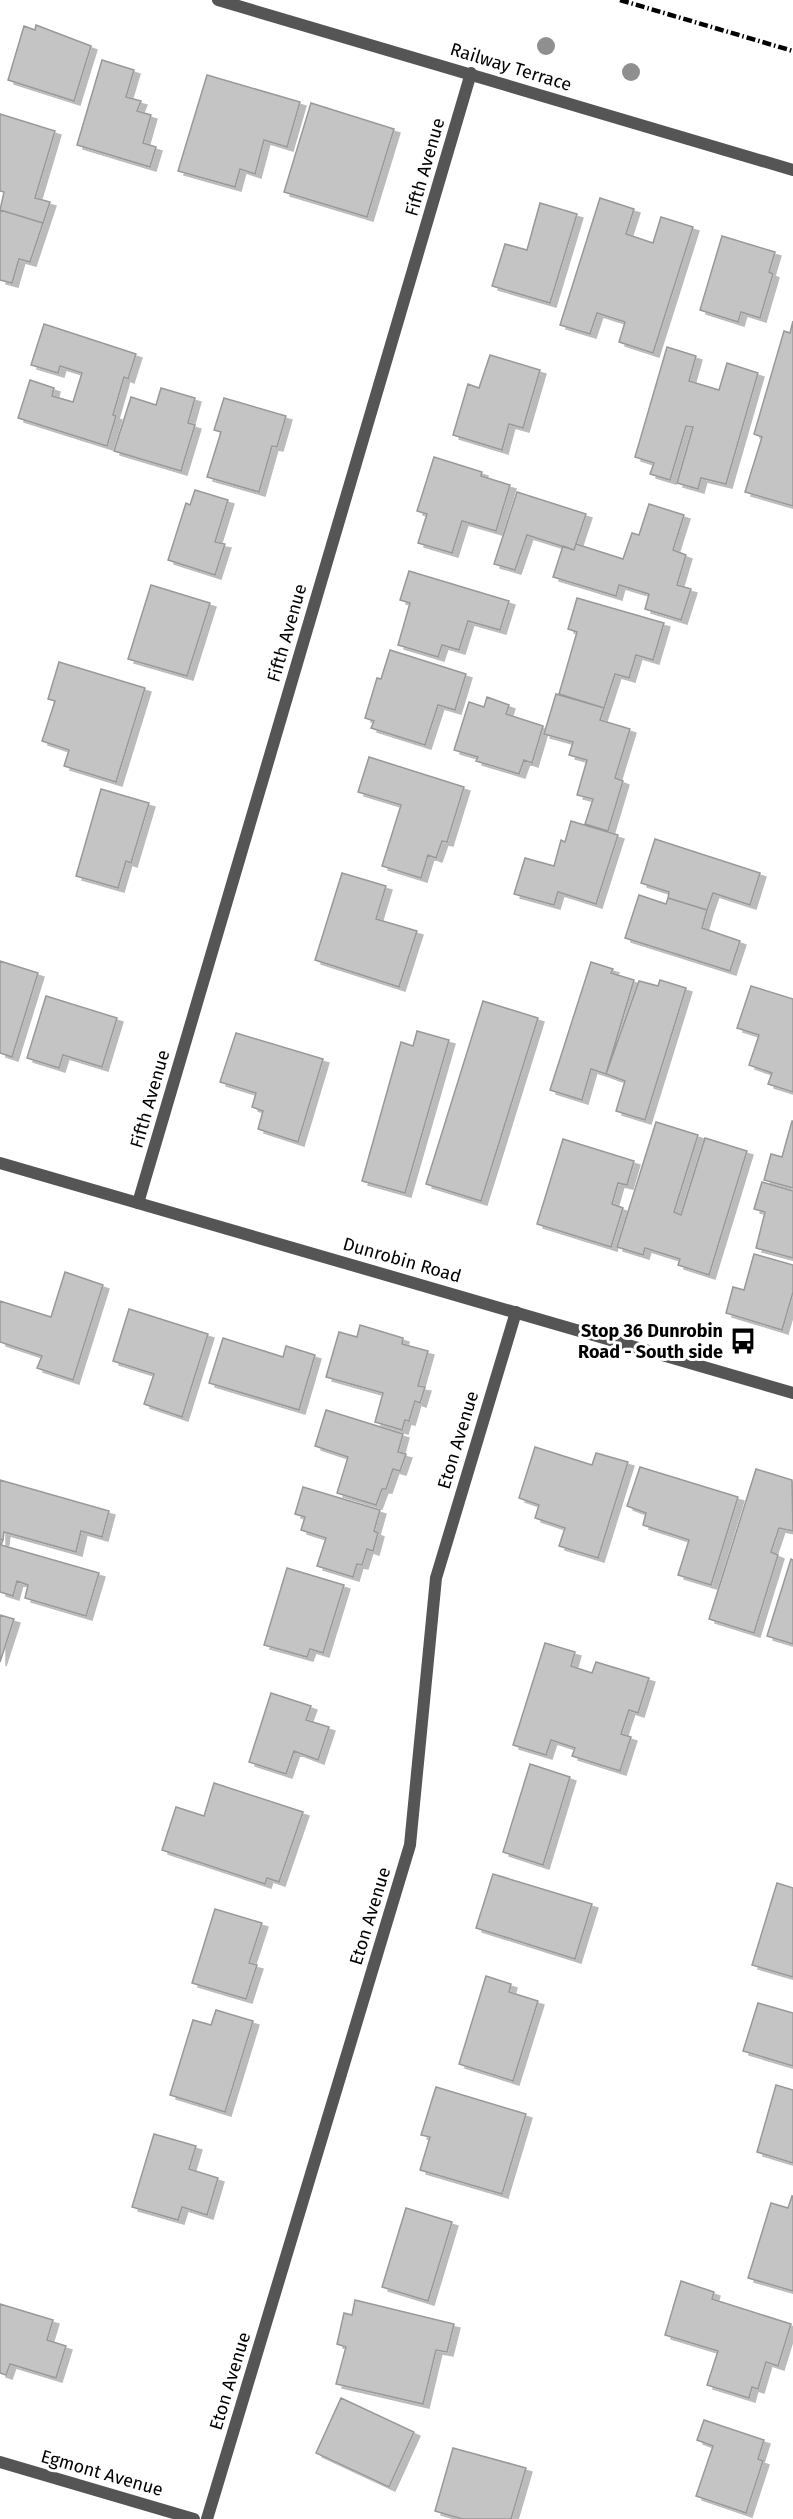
<svg xmlns="http://www.w3.org/2000/svg" width="793" height="2519" font-family="'Fira Sans',sans-serif">
	<style>
		.building { fill: #c4c4c4; stroke: #999; stroke-width: 1.5; filter: url(#shadow) }
		.lines { fill: none; stroke-linecap: round; stroke-linejoin: round }
		.minor { stroke: #555; stroke-width: 12 }
		.tertiary { stroke: #555; stroke-width: 12 }
		.rail { stroke: #000; stroke-width: 4.5; stroke-dasharray: 9 3 1.5 3; stroke-linecap: butt }
		.tree { fill: #8f8f8f }
		.labels { text-anchor: middle; dominant-baseline: central; stroke-width: 6; stroke-linejoin: round; paint-order: stroke }
		.street-label { font-size: 18px; fill: #000; stroke: #fff }
		.poi-label { font-size: 18px; font-weight: bold; fill: #000; stroke: #fff; text-anchor: end }
	</style>
	<defs>
		<filter id="shadow"><feDropShadow dx="6" dy="4" stdDeviation="0" flood-color="#0004"/></filter>
	</defs>
	<rect width="100%" height="100%" fill="#fff"/>
	<path class="building" d="M36,25L91,46L74,101L8,80L24,26L35,30Z
		M102,60L134,70L126,97L141,101L137,111L151,115L143,143L156,147L150,167L77,145Z
		M207,75L300,102L287,147L264,140L255,174L240,169L235,187L178,171Z
		M311,103L394,129L367,217L284,192Z
		M0,114L55,131L35,198L50,202L43,223L0,210L4,192L0,191Z
		M600,198L634,209L626,234L653,243L661,217L693,227L653,353L619,342L625,322L597,313L590,334L560,325Z
		M540,203L577,214L550,303L492,286L505,244L527,250Z
		M0,210L43,223L30,262L19,259L12,283L0,280Z
		M722,236L775,252L769,272L773,274L760,318L741,312L738,322L700,310Z
		M793,321V506L745,492L762,437L754,434L784,331L790,333Z
		M44,324L136,354L128,379L124,377L113,415L116,416L107,446L18,418L30,380L54,388L52,396L73,402L82,373L60,366L58,373L31,365Z
		M667,347L696,356L689,381L719,390L727,363L758,373L726,484L701,478L698,489L677,483L693,427L686,426L670,480L650,474L654,463L635,457Z
		M490,355L540,370L523,428L509,424L502,450L453,435L468,384L479,388Z
		M161,388L195,398L188,423L195,425L181,471L114,451L131,397L156,405Z
		M224,398L286,416L277,447L272,446L259,492L207,477L221,432L214,430Z
		M434,457L482,472L481,476L510,485L496,531L462,521L452,553L418,543L427,514L417,511Z
		M195,490L228,500L215,542L225,544L215,575L168,560L186,503L190,505Z
		M517,492L586,514L574,550L527,535L515,570L494,564Z
		M649,504L684,515L673,550L686,555L677,585L691,589L681,620L645,609L649,594L619,585L616,596L553,577L563,546L574,550L576,544L623,559L632,533L639,535Z
		M409,571L509,601L500,630L468,621L459,650L442,645L438,657L398,645L410,603L400,600Z
		M151,585L210,603L187,676L128,659Z
		M577,598L664,623L653,660L636,655L629,678L615,674L604,708L559,694L577,632L568,629Z
		M390,650L466,674L455,710L438,705L425,745L371,728L374,721L365,718L377,678L381,679Z
		M59,662L145,688L116,782L64,766L69,750L42,741L55,701L48,699Z
		M556,694L604,708L600,720L630,729L615,778L623,781L608,831L585,824L593,799L577,795L587,760L569,755L573,742L544,734Z
		M487,697L509,705L506,714L543,726L532,763L524,760L519,774L476,761L478,757L454,750L469,702L484,707Z
		M369,757L464,787L447,842L442,841L436,858L428,855L421,878L382,866L401,805L358,792Z
		M101,789L149,803L131,863L126,861L118,888L76,876Z
		M571,821L618,835L596,904L558,892L554,905L514,894L525,858L554,866L561,840L565,842Z
		M655,839L760,873L750,905L713,893L707,910L668,898L669,892L641,883Z
		M342,873L386,886L376,919L417,931L399,987L315,960Z
		M639,895L666,904L668,898L707,910L702,928L740,941L730,971L625,938Z
		M0,961L38,973L12,1057L0,1053Z
		M591,962L613,969L611,973L634,980L606,1074L591,1069L582,1100L550,1090Z
		M660,980L686,988L645,1120L616,1111L625,1081L606,1074L639,981L658,986Z
		M751,986L793,999V1092L768,1084L772,1073L749,1065L759,1035L737,1028Z
		M46,996L117,1018L102,1067L63,1055L59,1068L27,1058Z
		M483,1001L538,1018L481,1201L426,1184Z
		M417,1031L449,1040L405,1193L362,1181L401,1042L413,1046Z
		M236,1033L323,1059L298,1142L258,1129L263,1111L252,1107L256,1093L220,1082Z
		M792,1121H793V1188L764,1180L771,1154L782,1157Z
		M656,1122L698,1135L674,1212L681,1215L705,1138L747,1151L709,1275L678,1265L680,1259L645,1248L643,1255L617,1247Z
		M563,1139L634,1161L627,1185L618,1183L612,1204L623,1208L611,1247L537,1224Z
		M762,1182L793,1191V1258L756,1248L765,1212L754,1209Z
		M754,1254L793,1265V1292L782,1330L726,1313L733,1287L744,1290Z
		M65,1272L103,1285L73,1380L37,1368L42,1356L0,1342V1301L51,1317Z
		M129,1309L208,1334L182,1417L144,1404L154,1374L113,1361Z
		M360,1325L403,1338L402,1344L428,1351L418,1386L425,1387L420,1403L415,1401L409,1421L405,1420L402,1430L375,1422L383,1393L326,1377L339,1332L357,1337Z
		M223,1338L283,1357L286,1346L315,1355L299,1410L209,1383Z
		M326,1410L403,1434L398,1452L406,1454L400,1471L393,1469L386,1489H382L376,1505L337,1493L348,1457L315,1446Z
		M535,1447L592,1465L596,1453L628,1462L598,1558L559,1546L565,1528L535,1518L539,1505L519,1498Z
		M640,1467L738,1497L711,1585L678,1575L689,1540L643,1525L646,1513L627,1506Z
		M756,1469L792,1480L793,1531L779,1528L771,1552L778,1555L754,1633L709,1619Z
		M0,1480L109,1511L102,1537L81,1531L76,1552L4,1532L3,1540L0,1539Z
		M303,1487L380,1510L374,1531L378,1533L373,1551L367,1549L362,1565L357,1564L353,1577L317,1566L326,1538L301,1530L305,1517L295,1514Z
		M0,1539L3,1540L1,1545L99,1573L86,1616L25,1598L28,1585L17,1581L13,1596L0,1592Z
		M791,1559L793,1560V1644L767,1636Z
		M287,1568L344,1585L323,1653L310,1649L307,1657L264,1645Z
		M0,1615L14,1619L0,1662Z
		M545,1643L575,1652L571,1666L592,1673L596,1662L649,1678L638,1713L629,1710L621,1734L631,1737L620,1771L572,1756L575,1748L551,1740L546,1755L513,1745Z
		M271,1693L311,1706L306,1720L329,1727L318,1760L294,1751L286,1774L249,1762Z
		M530,1764L570,1777L543,1865L503,1852Z
		M214,1783L303,1812L279,1882L267,1878L265,1884L162,1850L176,1807L204,1816Z
		M493,1874L592,1904L575,1959L476,1928Z
		M777,1883L793,1888V1977L752,1965Z
		M215,1909L262,1923L249,1963L257,1965L246,1999L192,1983Z
		M486,1976L511,1984L509,1992L538,2001L513,2081L459,2064Z
		M758,2003L793,2013V2066L743,2051Z
		M216,2010L253,2021L225,2112L170,2095L193,2020L211,2025Z
		M776,2085L793,2090V2163L757,2152Z
		M436,2087L526,2114L502,2194L420,2170L430,2137L421,2135Z
		M154,2134L196,2146L189,2169L218,2178L207,2215L182,2207L178,2220L132,2207Z
		M792,2196H793V2291L748,2278L771,2203L788,2208Z
		M406,2208L452,2222L428,2301L382,2287Z
		M681,2281L714,2292L712,2299L791,2324L778,2366L766,2362L758,2389L752,2387L749,2398L707,2385L718,2351L665,2335Z
		M355,2300L454,2324L447,2352L436,2350L423,2404L336,2384L346,2347L337,2344L344,2313L352,2315Z
		M0,2304L53,2320L47,2340L66,2346L56,2378L10,2364L6,2375L0,2373Z
		M341,2398L414,2432L389,2487L316,2453Z
		M704,2420L764,2440L758,2459L763,2461L746,2513L696,2496L713,2446L697,2440Z
		M453,2448L526,2468L511,2519H462L435,2511Z"/>
	<g class="lines">
		<path class="minor" d="M218,0L793,170
			M138,1203L471,73
			M0,2462L194,2519
			M207,2519L410,1845L436,1578L516,1312"/>
		<path class="tertiary" d="M0,1163L793,1393"/>
		<path class="rail" d="M620,0L793,51"/>
	</g>
	<g class="tree">
		<circle cx="546" cy="46" r="9"/>
		<circle cx="631" cy="72" r="9"/>
	</g>
	<defs>
		<g id="bus-bare" transform="scale(2.07)"><path d="M-5-6H5V4H4V6H2V4H-2V6H-4V4H-5ZM-3.5-4V0h7V-4ZM-3.5 1.2v1.5H-2V1.2ZM2 1.2v1.5H3.5V1.2Z" fill="#000" stroke="#fff" stroke-width="2.5" paint-order="stroke"/></g>
	</defs>
	<g fill-rule="evenodd">
		<use href="#bus-bare" x="743" y="1341"/>
	</g>
	<g class="labels">
		<g class="street-label">
			<text transform="translate(511 67) rotate(17)">Railway Terrace</text>
			<text transform="translate(425 167) rotate(-74)">Fifth Avenue</text>
			<text transform="translate(287 633) rotate(-74)">Fifth Avenue</text>
			<text transform="translate(150 1099) rotate(-74)">Fifth Avenue</text>
			<text transform="translate(402 1260) rotate(16)">Dunrobin Road</text>
			<text transform="translate(458 1440) rotate(-73)">Eton Avenue</text>
			<text transform="translate(370 1916) rotate(-73)">Eton Avenue</text>
			<text transform="translate(230 2381) rotate(-73)">Eton Avenue</text>
			<text transform="translate(102 2473) rotate(16)">Egmont Avenue</text>
		</g>
		<g class="poi-label">
			<text x="723" y="1331">Stop 36 Dunrobin<tspan x="723" dy="21">Road - South side</tspan></text>
		</g>
	</g>
</svg>
